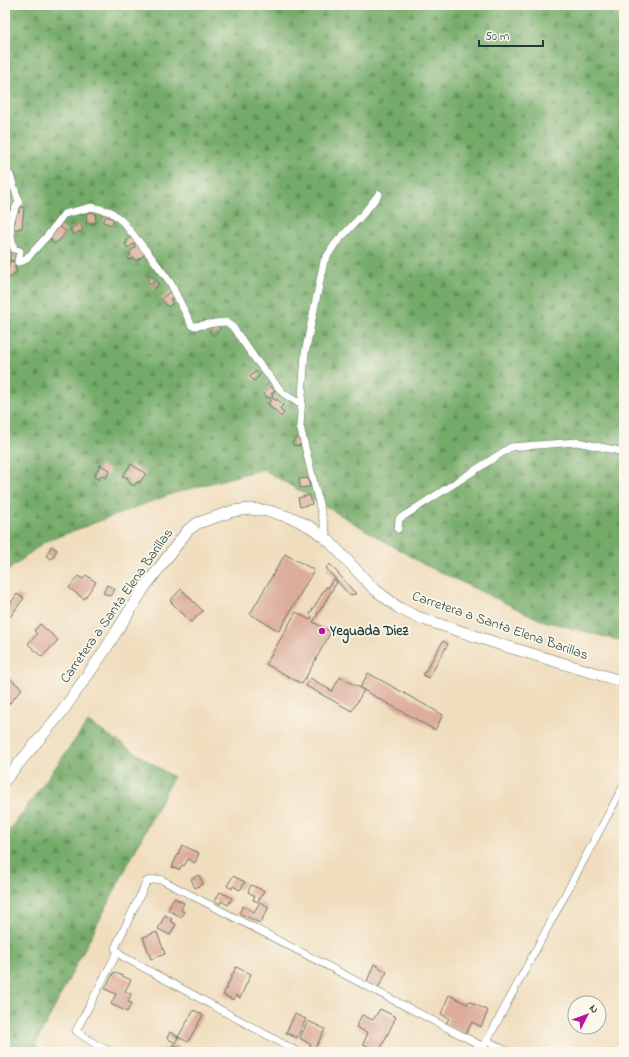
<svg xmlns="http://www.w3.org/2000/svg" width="629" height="1057" font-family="'Indie Flower',sans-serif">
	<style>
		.forest { fill: url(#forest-firs); stroke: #4a744e }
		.building { fill: #ddad9c }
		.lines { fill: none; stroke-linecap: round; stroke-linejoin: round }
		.street-casing { stroke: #687564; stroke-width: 8 }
		.secondary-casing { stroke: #687564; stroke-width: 12 }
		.street { stroke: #fff; stroke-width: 7 }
		.secondary { stroke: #fff; stroke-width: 11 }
		.poi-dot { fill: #b5179e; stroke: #fbf7ec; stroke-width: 1.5 }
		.labels { text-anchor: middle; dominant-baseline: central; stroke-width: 3.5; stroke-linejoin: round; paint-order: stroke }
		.street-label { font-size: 14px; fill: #1f3d34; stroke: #fbf7ec }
		.poi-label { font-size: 14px; font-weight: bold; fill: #1f3d34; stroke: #fbf7ec; text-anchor: start }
	</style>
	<defs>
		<pattern id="forest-firs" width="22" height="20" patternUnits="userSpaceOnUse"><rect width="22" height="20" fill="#74ab69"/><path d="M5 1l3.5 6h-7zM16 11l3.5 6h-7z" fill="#5f8c57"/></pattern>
	</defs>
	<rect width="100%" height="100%" fill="#fbf7ec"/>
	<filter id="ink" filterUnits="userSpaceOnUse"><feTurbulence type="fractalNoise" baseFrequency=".025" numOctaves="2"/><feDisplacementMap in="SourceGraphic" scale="8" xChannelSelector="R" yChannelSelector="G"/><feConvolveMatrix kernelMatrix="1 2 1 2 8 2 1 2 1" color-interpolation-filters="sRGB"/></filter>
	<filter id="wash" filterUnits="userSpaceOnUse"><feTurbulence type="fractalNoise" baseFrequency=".012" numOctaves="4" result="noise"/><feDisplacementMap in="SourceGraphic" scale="16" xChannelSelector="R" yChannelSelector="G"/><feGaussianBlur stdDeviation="0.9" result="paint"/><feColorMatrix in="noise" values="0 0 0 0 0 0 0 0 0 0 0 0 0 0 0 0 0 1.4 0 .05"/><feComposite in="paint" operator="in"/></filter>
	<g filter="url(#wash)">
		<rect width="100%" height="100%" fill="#f0ddbd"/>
		<path class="forest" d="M5,5H624V642L541,620L423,564L263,469L174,493L44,542L5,573Z
			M88,722L173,777L35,1045L43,1052H5V837Z"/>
		<g id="blocks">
			<path class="building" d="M9,202L11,210L6,211L5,204Z
				M20,207L24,208L22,228L14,230L11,226L13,222L15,223L16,212L19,213Z
				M95,212L96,223L87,224L86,213Z
				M106,216L114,219L112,225L103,222Z
				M80,223L83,230L73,235L70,229Z
				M59,226L66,231L61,239L54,244L49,237Z
				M131,237L136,242L128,248L125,244L127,243L126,241Z
				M136,243L146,254L136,261L133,258L130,260L128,258L131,255L129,253L135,247L134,245Z
				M11,251L16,252L15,261H10Z
				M10,261L16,262L15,268L17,271L11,278L6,276Z
				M152,276L159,284L154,289L152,286L154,284L153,282L150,284L147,281Z
				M171,291L175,296L171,299V301L173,304L168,307L161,299Z
				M217,324L221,329L213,336L209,331Z
				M256,371L260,375L254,381L250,377Z
				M271,386L275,391L271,394L273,396L270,399L269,397L267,398L264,393Z
				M274,398L276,401L277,399L283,405L280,408L284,413L281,417L274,409L273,410L268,403Z
				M295,438H300L301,445L294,446L292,444Z
				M131,464L146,474L139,483L137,482L134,486L130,484L127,477H122Z
				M100,465L110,470L106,478L101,475L99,480L94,477Z
				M308,478L310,487L300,488L299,479Z
				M310,495L312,504L300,507L298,498Z
				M51,546L57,550L52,559L46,556Z
				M285,554L314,570L279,631L250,614Z
				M330,564L356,594L349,595L326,568Z
				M86,575L96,582L84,599L69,588L78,576L83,579Z
				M333,579L337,582L313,622L331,632L302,684L266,664L296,612L310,620L312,617L310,614L326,587L328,588Z
				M107,585L115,589L111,596L103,593Z
				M181,589L203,611L191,622L170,601Z
				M17,594L24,598L10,617L5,614V609L9,604H10Z
				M40,624L58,640L42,657L28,644L37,634L34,631Z
				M443,641L448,644L429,678L423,675Z
				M368,673L443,715L435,730L360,688Z
				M7,676L22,689L9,704L5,700V678Z
				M340,677L364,690L352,711L306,686L310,678L332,691Z
				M182,845L199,853L195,863L188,859L184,866L182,865L179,870L172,867Z
				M199,875L203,884L195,888L191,879Z
				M233,876L245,882L240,890L233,886L232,889L227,886Z
				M251,885L264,891L258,902L253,900L255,896L248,892Z
				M220,892L232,898L228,905L221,901L220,904L215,901Z
				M174,898L184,903L181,910L184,912L181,917L168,910Z
				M260,902L269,907L260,923L239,913L243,906L254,912Z
				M165,915L172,919L170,921L176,924L170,935L158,929Z
				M157,932L165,954L151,959L143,937Z
				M374,964L387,972L377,990L366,984Z
				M236,967L251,974L240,998L236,995L234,1000L223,995Z
				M114,972L131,980L125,991L131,994L128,1002L132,1003L127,1012L111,1004L116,994L105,989Z
				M449,995L467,1004L469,1001L488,1011L481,1027L472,1022L466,1034L446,1025L449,1018L441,1014Z
				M380,1009L396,1017L379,1052L363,1044L368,1033L356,1027L362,1015L373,1020Z
				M194,1010L203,1015L188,1042L178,1037Z
				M295,1014L306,1019L297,1038L286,1033Z
				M308,1021L325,1029L314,1051L309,1049L311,1045L300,1038Z
				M170,1032L178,1037L175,1043L167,1038Z
				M173,1044L183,1049L181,1052H162L164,1048L169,1051Z"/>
		</g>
	</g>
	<g filter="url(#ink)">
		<use href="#blocks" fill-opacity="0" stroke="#687564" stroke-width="1"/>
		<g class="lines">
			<g class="street-casing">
				<path id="street" d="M5,173L10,175L19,202C8,219 9,230 14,249L20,251L18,262L23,261L30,255L48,235L64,214L92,207L111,212L123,222L149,254L170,282L192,326C204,326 214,322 226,322L232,326L256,360L284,394L301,404
					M398,529L399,519L511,447L577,442L624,452
					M328,540L300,426L305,353L324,261L335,244L364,213L379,194
					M488,1041L508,1052
					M111,1052L95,1044L76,1031L118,951
					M298,1052L122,956L115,948L147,881L160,879L484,1047
					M481,1052L624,785"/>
			</g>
			<g class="secondary-casing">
				<path id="secondary" d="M5,780L61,713L103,653L144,588L188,530L198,523L233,511L250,509L269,511L295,519L312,528L329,541L373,588L399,608L417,617L502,645L624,682"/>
			</g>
			<use href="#street" class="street"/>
			<use href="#secondary" class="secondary"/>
		</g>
	</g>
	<circle class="poi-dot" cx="322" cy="631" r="4"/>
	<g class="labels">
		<g class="street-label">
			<text transform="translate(117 606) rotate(-55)">Carretera a Santa Elena Barillas</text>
			<text transform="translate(500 626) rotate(19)">Carretera a Santa Elena Barillas</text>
		</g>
		<g class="poi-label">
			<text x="330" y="631">Yeguada Diez</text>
		</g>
	</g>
	<rect width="629" height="1057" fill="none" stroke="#fbf7ec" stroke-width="20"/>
	<g transform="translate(587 1015) rotate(48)"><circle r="19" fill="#fbf7ec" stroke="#a3ada2"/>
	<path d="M0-3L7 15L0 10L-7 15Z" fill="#b5179e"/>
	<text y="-6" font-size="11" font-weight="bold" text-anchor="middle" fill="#1f3d34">N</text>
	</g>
	<path d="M479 40v6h64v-6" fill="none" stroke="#1f3d34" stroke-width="2"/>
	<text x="485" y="40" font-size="12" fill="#1f3d34" stroke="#fbf7ec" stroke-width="3" paint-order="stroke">50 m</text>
</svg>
